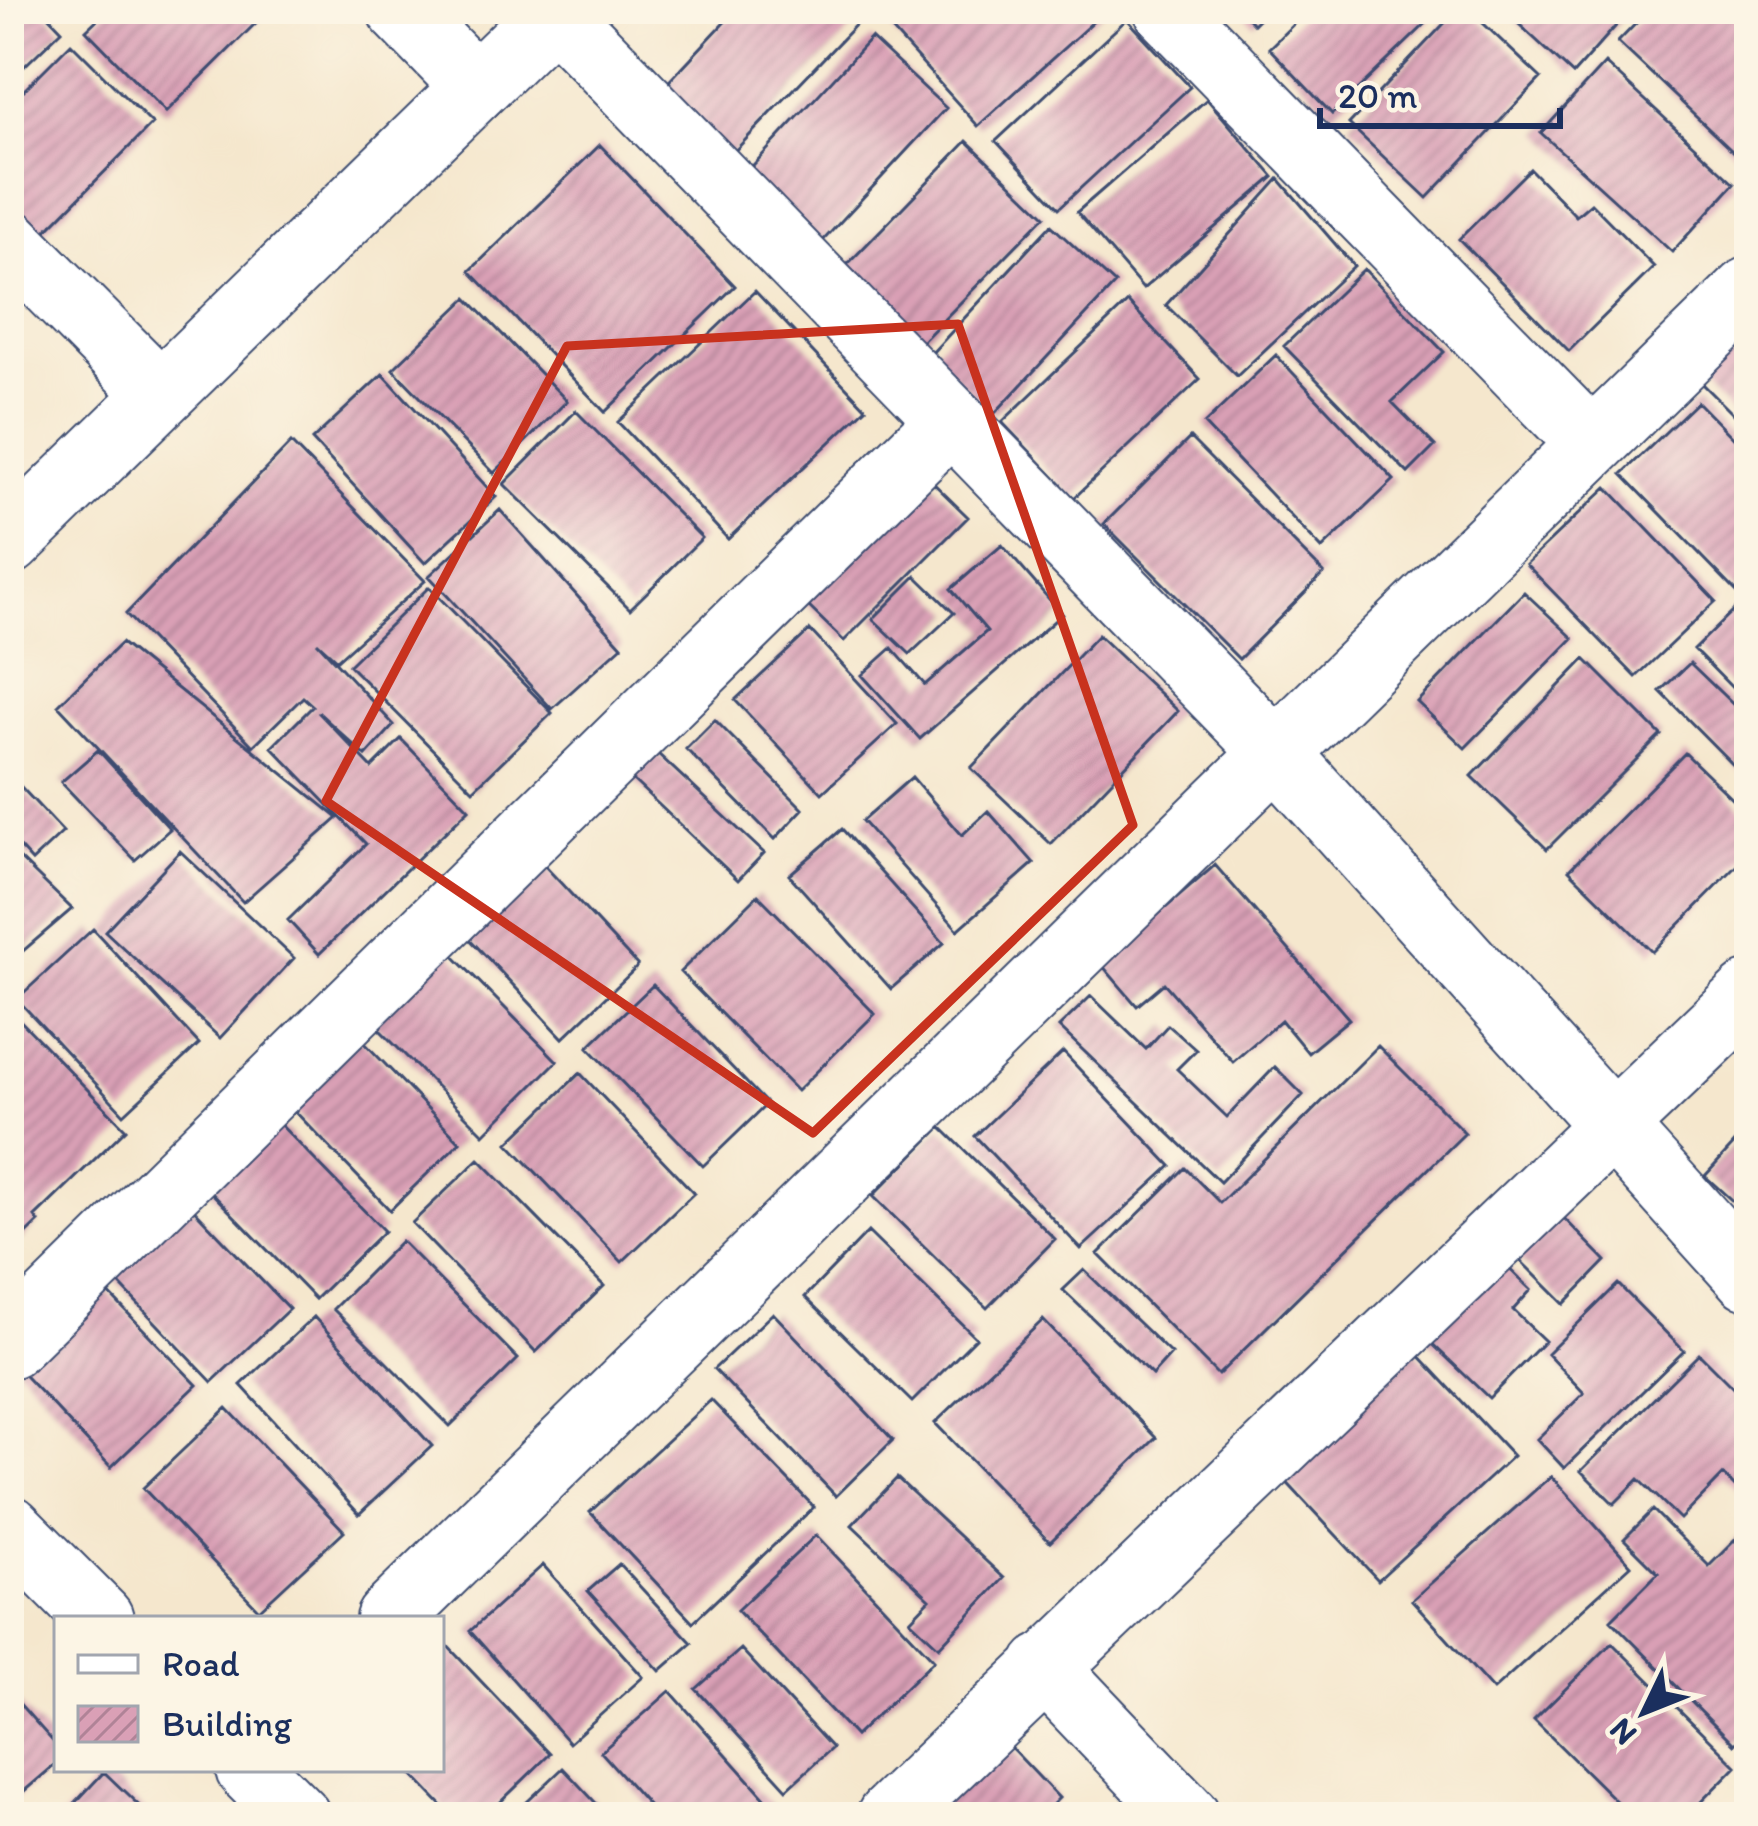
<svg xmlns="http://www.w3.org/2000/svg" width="1758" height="1826" font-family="Itim,sans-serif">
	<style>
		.building { fill: url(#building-hatch) }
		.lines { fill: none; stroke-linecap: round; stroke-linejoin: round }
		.minor-casing { stroke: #3c4b6f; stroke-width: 70 }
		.minor { stroke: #fff; stroke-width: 66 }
		.marked { fill: none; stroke: #c8321e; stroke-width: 9; stroke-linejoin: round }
	</style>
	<defs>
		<pattern id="building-hatch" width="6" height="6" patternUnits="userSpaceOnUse" patternTransform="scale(3)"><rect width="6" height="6" fill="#daa0b6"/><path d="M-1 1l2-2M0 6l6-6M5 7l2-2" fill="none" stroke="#b08397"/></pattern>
	</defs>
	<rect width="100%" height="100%" fill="#fcf5e5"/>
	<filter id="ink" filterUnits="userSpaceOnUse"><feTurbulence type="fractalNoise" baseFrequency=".00833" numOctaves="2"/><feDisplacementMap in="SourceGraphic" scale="24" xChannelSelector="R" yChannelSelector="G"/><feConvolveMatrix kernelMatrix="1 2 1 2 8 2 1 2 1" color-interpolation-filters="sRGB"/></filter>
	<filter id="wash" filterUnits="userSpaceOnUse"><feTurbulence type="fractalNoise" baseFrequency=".004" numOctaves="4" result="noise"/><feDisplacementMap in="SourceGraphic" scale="48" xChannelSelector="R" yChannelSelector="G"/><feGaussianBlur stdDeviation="2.7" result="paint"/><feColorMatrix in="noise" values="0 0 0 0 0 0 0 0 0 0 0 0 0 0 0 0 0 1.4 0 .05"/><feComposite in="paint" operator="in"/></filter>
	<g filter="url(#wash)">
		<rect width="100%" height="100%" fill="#f5e7cd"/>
		<g id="blocks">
			<path class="building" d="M9,9H42L62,30L9,81Z
				M108,9H270L166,112L86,30Z
				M737,9H850L861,19L728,158L659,92Z
				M873,9H1107L978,126Z
				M1239,9H1268L1253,24Z
				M1309,9H1441L1332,114L1269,48Z
				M1458,9H1468L1541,78L1427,198L1349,124Z
				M1513,9H1631L1573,74L1508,14Z
				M1650,9H1736L1749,21V166L1618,42Z
				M1127,19L1190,87L1059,208L996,141Z
				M871,38L946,108L819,245L744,175Z
				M71,43L152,124L27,250L9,232V105Z
				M1605,63L1735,183L1672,252L1541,133Z
				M1207,99L1274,177L1143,289L1077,212Z
				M967,141L1045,216L920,344L843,269Z
				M600,145L735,286L605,412L470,271Z
				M1530,169L1576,216L1591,203L1654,267L1569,351L1459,239Z
				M1279,179L1354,266L1237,376L1166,305Z
				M1051,225L1115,284L994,414L931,354Z
				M1364,269L1444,352L1392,402L1435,446L1408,473L1284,346Z
				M755,291L866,408L728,539L618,422Z
				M467,298L567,401L494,473L393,369Z
				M1128,302L1200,379L1074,498L1002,422Z
				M1749,334V431L1701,383Z
				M1276,355L1394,480L1322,549L1204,424Z
				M383,374L496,497L425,563L312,440Z
				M1697,402L1749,455V582L1738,593L1622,474Z
				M576,411L702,538L630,609L504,484Z
				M1190,438L1324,573L1239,659L1104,524Z
				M291,443L425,581L337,660L317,642L394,725L366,756L318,712L372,768L401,739L469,809L319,954L288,920L366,844L272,747L313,706L303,697L253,746L126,614Z
				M925,475L968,517L844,641L801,599Z
				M1607,487L1716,601L1636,677L1526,564Z
				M500,510L622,646L552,709L429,576Z
				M1002,545L1062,614L920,739L862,675L892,648L925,685L987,631L951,589Z
				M916,576L954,613L910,654L873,619Z
				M429,587L552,713L473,790L349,665Z
				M1524,592L1573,638L1465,748L1417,702Z
				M1737,607L1749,619V705L1694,649Z
				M810,630L897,724L822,793L735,700Z
				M1098,635L1178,711L1051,844L971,768Z
				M121,643L338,818L243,902L58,705Z
				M1585,659L1661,735L1547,849L1472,776Z
				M1690,663L1749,720V781L1660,691Z
				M715,720L803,809L775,839L686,749Z
				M641,738L764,853L738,880L616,764Z
				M98,750L170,829L135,860L61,782Z
				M1685,753L1749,815V854L1652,952L1569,870Z
				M9,774L63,832L32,861L9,836Z
				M912,777L962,835L988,811L1034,863L958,930L862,821Z
				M842,829L944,943L891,989L789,875Z
				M9,848L72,909L9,963Z
				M180,851L294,958L220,1038L105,931Z
				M543,864L638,966L563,1038L466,935Z
				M1215,865L1349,1019L1308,1053L1281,1020L1233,1062L1164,983L1137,1006L1101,964Z
				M758,895L875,1014L797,1091L680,972Z
				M93,929L199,1044L124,1114L17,999Z
				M442,944L557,1061L484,1134L368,1018Z
				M653,985L767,1104L703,1166L588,1047Z
				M1091,996L1146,1049L1168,1025L1196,1050L1177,1069L1227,1117L1275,1067L1303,1095L1220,1182L1059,1027Z
				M9,1009L126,1129L35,1217L39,1222L9,1251Z
				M359,1037L460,1142L390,1210L288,1104Z
				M1378,1046L1465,1133L1218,1375L1098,1254L1185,1168L1220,1203Z
				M1063,1052L1171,1166L1081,1249L975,1136Z
				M580,1073L694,1193L622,1262L508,1143Z
				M272,1116L384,1231L315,1299L203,1184Z
				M941,1127L1055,1239L987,1308L873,1196Z
				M1749,1128V1216L1705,1176Z
				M479,1159L604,1286L536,1352L412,1223Z
				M182,1197L289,1309L212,1382L106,1270Z
				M1552,1206L1606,1261L1564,1304L1509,1249Z
				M868,1232L976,1338L912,1402L805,1297Z
				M401,1241L518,1359L450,1426L333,1309Z
				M1497,1257L1531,1290L1513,1310L1545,1341L1489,1398L1422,1334Z
				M1084,1270L1171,1354L1152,1375L1063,1290Z
				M97,1281L197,1385L111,1467L12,1362Z
				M1618,1284L1684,1351L1564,1468L1537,1439L1584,1393L1547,1354Z
				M773,1313L893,1440L836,1496L714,1369Z
				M314,1317L432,1446L359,1514L241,1385Z
				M1043,1320L1156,1438L1050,1542L935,1423Z
				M1414,1350L1513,1456L1378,1580L1279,1474Z
				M1699,1354L1749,1404V1501L1723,1475L1680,1519L1639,1479L1614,1504L1581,1471Z
				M711,1400L814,1507L693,1622L590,1512Z
				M227,1408L344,1531L259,1610L143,1488Z
				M1551,1476L1631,1565L1493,1690L1412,1600Z
				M897,1478L1004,1578L939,1647L910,1620L930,1599L852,1525Z
				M1653,1510L1709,1566L1745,1530L1749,1534V1729L1734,1744L1611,1620L1658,1573L1624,1539Z
				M816,1535L934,1660L855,1736L737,1610Z
				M619,1564L692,1643L660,1671L588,1591Z
				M543,1565L643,1677L569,1743L470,1631Z
				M441,1639L550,1754L485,1817H453L407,1769H441Z
				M1612,1643L1736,1766L1686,1817H1632L1534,1720Z
				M741,1649L832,1748L787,1789L696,1689Z
				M670,1691L775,1809L766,1817H659L601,1752Z
				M9,1692L57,1746V1763L9,1804Z
				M999,1735L1059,1798L1040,1817H913Z
				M563,1768L609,1817H511Z
				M104,1772L151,1817H62Z"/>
		</g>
	</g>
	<g filter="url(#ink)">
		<use href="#blocks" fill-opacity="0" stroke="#3c4b6f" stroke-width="3"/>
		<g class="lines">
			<g class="minor-casing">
				<path id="minor" d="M400,9L476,87
					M1167,9L1592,444
					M554,12L1277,754L1749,1277
					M9,242L160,394
					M9,542L556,9
					M9,1345L951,420
					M9,1528L100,1619
					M389,1619L1749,291
					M1044,1667L1187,1817
					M249,1769L297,1817
					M890,1817L1749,995"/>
			</g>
			<use href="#minor" class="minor"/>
		</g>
	</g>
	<path class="marked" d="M958,324L1133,825L813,1133L326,801L567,346Z"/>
	<rect width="1758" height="1826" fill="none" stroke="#fcf5e5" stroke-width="48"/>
	<rect x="54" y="1616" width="390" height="156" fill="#fcf5e5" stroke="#a2a6af" stroke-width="3"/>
	<rect x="78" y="1655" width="60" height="18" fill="#ffffff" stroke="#a2a6af" stroke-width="3"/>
	<text x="162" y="1676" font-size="36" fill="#1b2f5e">Road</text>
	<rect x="78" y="1706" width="60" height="36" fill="url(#building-hatch)" stroke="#a2a6af" stroke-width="3"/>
	<text x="162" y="1736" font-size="36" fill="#1b2f5e">Building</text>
	<g transform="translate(1644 1712) rotate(227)" stroke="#fcf5e5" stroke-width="9" paint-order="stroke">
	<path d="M0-9L21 45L0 30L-21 45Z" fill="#1b2f5e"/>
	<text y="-18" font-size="33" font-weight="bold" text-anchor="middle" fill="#1b2f5e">N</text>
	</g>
	<path d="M1320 108v18h240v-18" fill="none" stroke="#1b2f5e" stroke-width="6"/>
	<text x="1338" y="108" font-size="36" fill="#1b2f5e" stroke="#fcf5e5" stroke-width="9" paint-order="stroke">20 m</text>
</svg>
